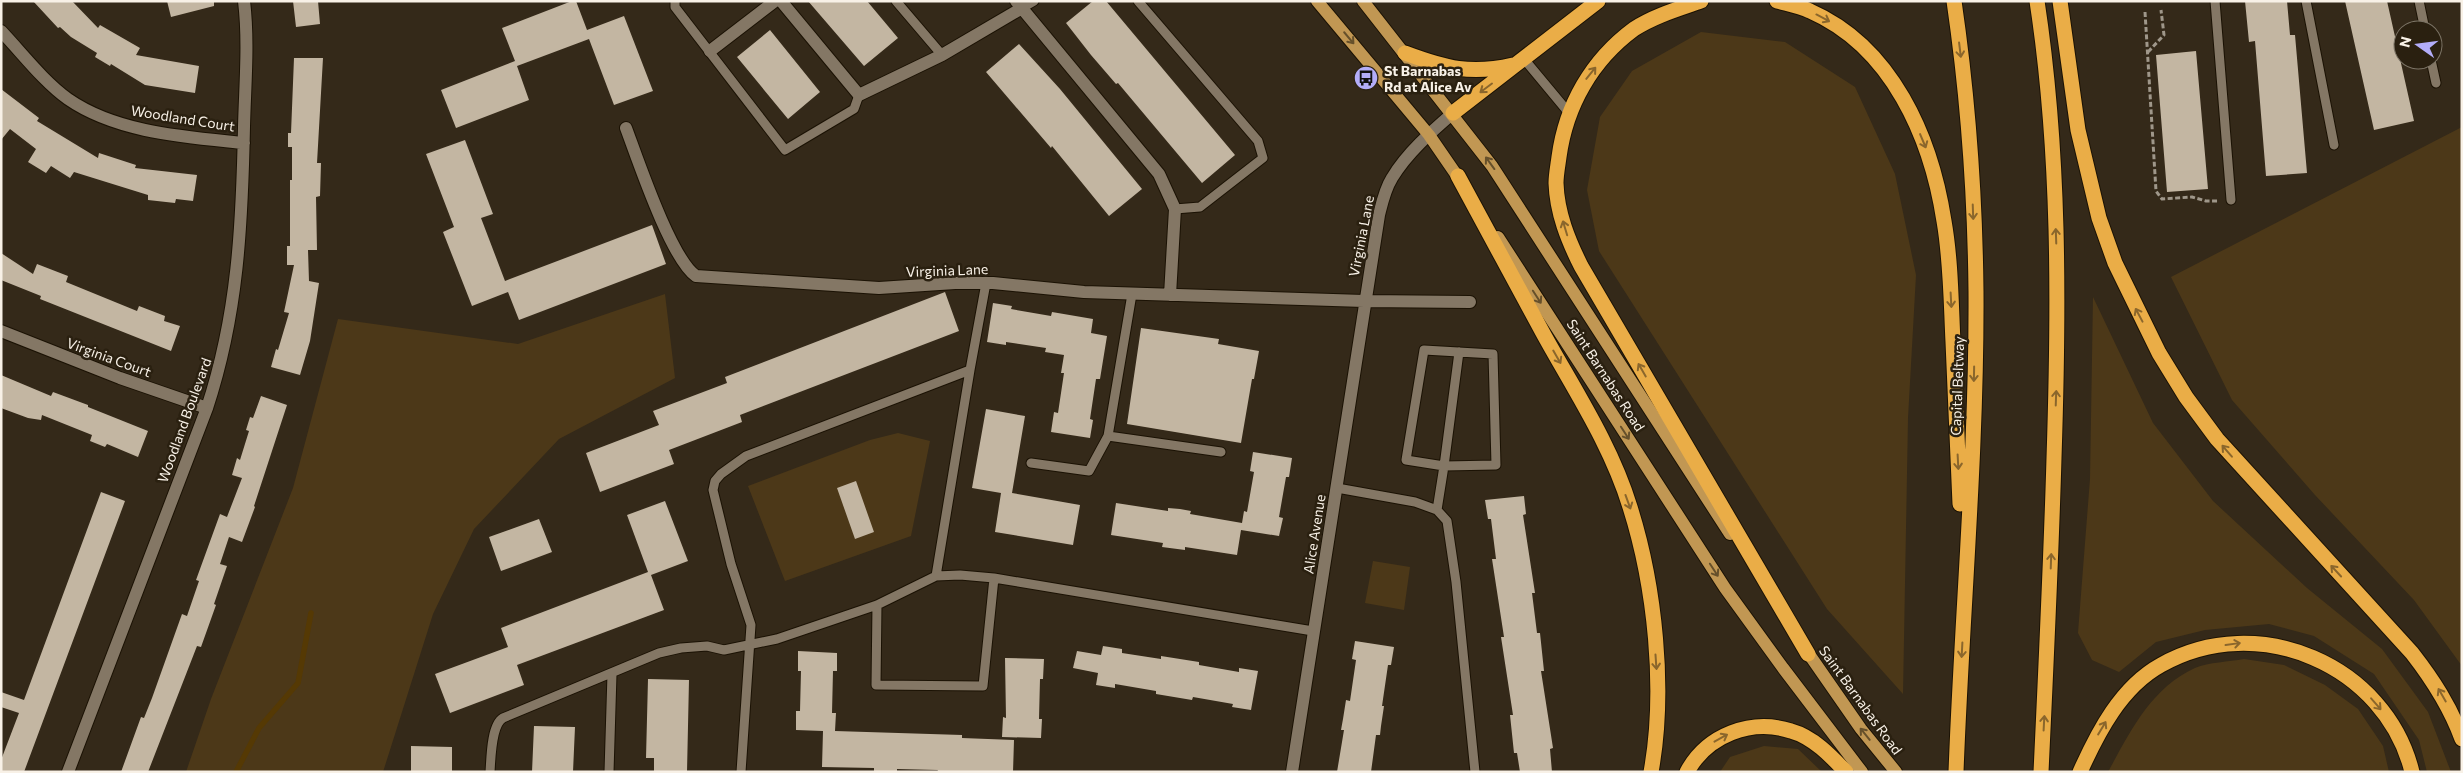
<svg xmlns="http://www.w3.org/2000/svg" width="2463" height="773" font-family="Commissioner,sans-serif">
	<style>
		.green { fill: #4c3818 }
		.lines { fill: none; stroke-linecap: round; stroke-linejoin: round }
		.stream { stroke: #553904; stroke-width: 5.5 }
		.building { fill: #c3b6a2 }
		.service-casing { stroke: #1b1204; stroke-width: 11 }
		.minor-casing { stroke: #1b1204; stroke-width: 14 }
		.primary-casing { stroke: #1b1204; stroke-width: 14 }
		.motorway-casing { stroke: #1b1204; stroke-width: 17 }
		.path { stroke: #9f978a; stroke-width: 3; stroke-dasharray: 5 2.5; stroke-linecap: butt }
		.service { stroke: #847765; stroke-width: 9 }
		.minor { stroke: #847765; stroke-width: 12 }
		.primary { stroke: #c19753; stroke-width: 12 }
		.motorway { stroke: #eaad47; stroke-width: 15 }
		.oneway { stroke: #8a662c }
		.oneway2 { stroke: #66502b }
		.labels { text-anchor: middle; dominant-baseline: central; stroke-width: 5; stroke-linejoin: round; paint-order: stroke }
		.poi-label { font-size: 14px; font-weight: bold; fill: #f8f1e7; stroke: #2a2010; text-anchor: start }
		.street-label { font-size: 14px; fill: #f8f1e7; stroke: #2a2010 }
	</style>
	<rect width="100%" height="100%" fill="#342919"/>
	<path class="green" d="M1701,32L1785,42L1855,87L1895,174L1916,275L1908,418L1903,694L1827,609L1599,251L1587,190L1600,117L1632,71Z
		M2462,127V666L2414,600L2315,495L2232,400L2171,277Z
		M665,294L675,378L559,439L474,529L433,614L383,772H186L211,699L293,488L338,319L518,344Z
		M2093,297L2153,423L2213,501L2307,588L2382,649L2428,712L2451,772H2427L2419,740L2374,674L2314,636L2269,624L2205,630L2156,642L2119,672L2092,660L2078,633L2090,479Z
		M898,433L930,441L911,536L785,581L748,486L870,440Z
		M1373,561L1410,567L1404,610L1365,603Z
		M2244,659L2284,665L2325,685L2358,709L2383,746L2389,772H2108C2130,732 2151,688 2195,668C2209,662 2229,662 2244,659Z
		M1764,746L1798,749L1822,772H1720L1730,757Z"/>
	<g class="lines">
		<path class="stream" d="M236,772L259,728L298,683L311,613"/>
	</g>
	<path class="building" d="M33,1H72L98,28L100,25L140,48L136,55L199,66L195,93L145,85L111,64L110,66L95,57L97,53L71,37L60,27L58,28Z
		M167,1H214V6L171,17Z
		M293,1H318L320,24L296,27Z
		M572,1H576L587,30L624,16L653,91L614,105L589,39L517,66L529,100L456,128L441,90L515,61L502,28Z
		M808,1H867L898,38L864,66Z
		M1093,1H1106L1235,155L1202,183L1118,83L1116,84L1091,55L1066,23Z
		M2245,1H2287L2290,35H2295L2307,173L2266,176L2255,41L2249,42Z
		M2345,1H2387L2414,121L2374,130Z
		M770,30L820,92L788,119L737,57Z
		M1019,44L1060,89L1142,189L1109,216L1052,146L1051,148L986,72Z
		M2196,51L2208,189L2167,192L2156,55Z
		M294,58H323L317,163H321L320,196L316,197L317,250H308L309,281L319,283L310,341L300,375L271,367L276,349L278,350L289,313L284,312L294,265H287V246H290V180H292V147H288V133H291Z
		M1,89L39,118L37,121L98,158L99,153L136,165L135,168L197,175L193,201L176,199L175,203L148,200V195L74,172L70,178L51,166L46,173L28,162L36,149L10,129L1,140Z
		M465,140L493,214L481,218L505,281L652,225L666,264L519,320L508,292L472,306L443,232L454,227L426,154Z
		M1,253L33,274L37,264L68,276L66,282L137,311L139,306L165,316L164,321L180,326L171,351L40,299L41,296L1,280Z
		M945,292L959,331L740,415L742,422L669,450L674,464L600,492L586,453L659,425L653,411L727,383L725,377Z
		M993,303L1012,306L1011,309L1051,316L1052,312L1093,319L1091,333L1107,336L1100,379H1096L1090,419L1093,420L1090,438L1051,432L1054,412L1058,413L1064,373H1061L1064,355L1045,352L1046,348L1006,342V345L987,342Z
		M1141,328L1219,339L1218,344L1259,351L1254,379H1252L1241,443L1127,424Z
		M1,375L51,396L53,392L88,405V407L148,431L138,457L107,444L105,447L90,441L92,435L42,415L41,420L28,418L1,408Z
		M261,396L287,405L254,506L255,507L242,542L229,537L220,564L227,566L214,604L216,605L201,647L197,646L148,772H121L141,717L144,718L152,698L182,614L187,616L199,581L196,580L220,514L227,517L242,478L232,475L237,458L240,460L249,431L246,430L250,417L253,418Z
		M986,409L1025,416L1012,493L1080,505L1073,545L995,532L1001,493L972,488Z
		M1253,452L1292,458L1289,477H1286L1279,517L1283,518L1279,536L1241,530L1237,555L1185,547V550L1162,547L1163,543L1111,535L1116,503L1168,511V508L1180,509L1191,511L1190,514L1242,523L1244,511L1247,512L1254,472L1250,471Z
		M856,481L874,532L855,539L837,488Z
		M101,492L125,501L24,772H1V760L19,713L1,707V692L24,700Z
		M1524,496L1526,514L1523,515L1535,593H1532L1537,633H1540L1544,671H1541L1553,748L1550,749L1552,772H1520L1517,753H1514L1510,715H1513L1501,637H1504L1492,559H1496L1491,519H1488L1485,500Z
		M665,501L688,561L651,575L664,610L517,665L524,685L450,713L435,674L508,647L501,628L648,572L627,515Z
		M539,519L552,552L501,571L489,537Z
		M1355,641L1394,647L1391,665H1388L1382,706H1384L1381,726L1380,735H1376L1371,772H1337L1344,730H1341L1343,719L1346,700L1350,701L1356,660L1352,659Z
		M1103,646L1122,649V653L1161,659V656L1199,662V665L1239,672V668L1258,671L1251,710L1232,707L1233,704L1193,697L1192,700L1156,694V691L1115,684V688L1096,685L1098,673L1073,668L1077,651L1101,655Z
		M798,651L837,653V671H833L832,713H836L835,731L962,735V738L1014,740L1013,772H937L938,770L897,769V772H874V768L822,767L823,731L796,730V711H800L801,671H798Z
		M1005,658L1044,659L1043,679H1040L1039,719H1042L1041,738L1002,737L1003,717L1006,718Z
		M648,679L689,680L687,772H654V758H646Z
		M534,726L575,727L573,772H532Z
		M411,746L452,747V772H411Z"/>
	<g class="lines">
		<g class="service-casing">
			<path id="service" d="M675,1V7L785,150L854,109L859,95
				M896,1L942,55
				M1138,1L1258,141L1263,158L1200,207L1175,209
				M2215,1L2231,200
				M2306,1L2334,145
				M2419,1L2425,30
				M1022,8L1034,1
				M1524,59L1569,113
				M2431,60L2436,83
				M1108,436L1221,452
				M1031,463L1089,471L1108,436L1132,294
				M1337,488L1415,502L1437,510L1447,521L1456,582L1475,772
				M1437,510L1444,466L1406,460L1424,350L1493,354L1496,465L1444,466L1459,352
				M936,576L970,370
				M877,605L876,685L983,686L994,578
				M490,772C491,759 491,725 503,718L659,653L681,648L707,646L724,650L777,639L877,605L936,576L960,575L994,578L1313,631
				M609,772L612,674
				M741,772L751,625L731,564L713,490L715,481L721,474L746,456L970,370L986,283"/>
		</g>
		<g class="minor-casing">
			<path id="minor" d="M781,1L859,95L942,55L1022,8
				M1016,1L1159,174L1175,209L1170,295
				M1,31C22,53 43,81 68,99C117,133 186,137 244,143
				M710,51L775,1
				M626,128C638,160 671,259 696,276L879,288L955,283H993L1084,292L1364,301L1470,302
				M1,331L120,378L207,408
				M68,772L207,408C238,314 242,225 244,127C245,85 249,42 244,1
				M1292,772L1379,215C1382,203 1385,189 1392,178C1407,153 1431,132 1453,113"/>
		</g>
		<g class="primary-casing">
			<path id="primary" d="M1317,1L1429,135L1462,183
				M1363,1L1492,166L1730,534
				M1498,237L1725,588L1783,668L1862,772
				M1804,647L1861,729L1896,772"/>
		</g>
		<g class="motorway-casing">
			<path id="motorway" d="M1701,1C1678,9 1654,16 1634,29C1592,60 1566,105 1559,157C1558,165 1556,175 1556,183C1557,213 1568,240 1581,266L1808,654
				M1777,1C1788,4 1800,6 1810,11C1892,47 1931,137 1944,221C1951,261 1951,302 1953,342C1955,396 1958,450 1960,504
				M1954,1C1968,97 1975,195 1976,291C1977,451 1962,612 1956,772
				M2037,1C2060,152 2059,306 2054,458C2051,563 2046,667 2041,772
				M2060,1L2078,130L2099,218L2115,263L2159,353L2186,397L2217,439L2412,653C2433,680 2450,706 2462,739
				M1405,53C1445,68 1471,75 1513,65
				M1453,113L1598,1
				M1458,176C1487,229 1515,282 1544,335C1575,391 1611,445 1630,507C1655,586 1666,690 1651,772
				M1687,772C1707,735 1751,718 1791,731C1813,737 1831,756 1846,772
				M2080,772C2098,732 2121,687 2161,665C2258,610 2386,665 2412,772"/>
		</g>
		<path class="path" d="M2145,12L2156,191L2162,199L2192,197L2206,201H2219
			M2148,52L2164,35L2161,10"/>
		<use href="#service" class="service"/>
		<use href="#minor" class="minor"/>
		<use href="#primary" class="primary"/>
		<use href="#motorway" class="motorway"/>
	</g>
	<defs><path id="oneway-shaft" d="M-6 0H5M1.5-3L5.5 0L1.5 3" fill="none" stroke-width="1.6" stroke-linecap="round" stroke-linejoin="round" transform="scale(1.25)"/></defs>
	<g class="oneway">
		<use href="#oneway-shaft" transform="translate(1823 18) rotate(28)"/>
		<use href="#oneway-shaft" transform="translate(1960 50) rotate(83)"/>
		<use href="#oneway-shaft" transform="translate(1591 73) rotate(-51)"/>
		<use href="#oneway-shaft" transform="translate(1486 88) rotate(143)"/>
		<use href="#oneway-shaft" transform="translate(1923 141) rotate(67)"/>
		<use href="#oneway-shaft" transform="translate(1973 212) rotate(88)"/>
		<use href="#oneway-shaft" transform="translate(1565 228) rotate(-107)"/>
		<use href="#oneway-shaft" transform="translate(2056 236) rotate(-92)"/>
		<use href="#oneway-shaft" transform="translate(1951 300) rotate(87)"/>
		<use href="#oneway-shaft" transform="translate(2139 315) rotate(-118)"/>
		<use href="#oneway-shaft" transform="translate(1557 357) rotate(60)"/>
		<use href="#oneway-shaft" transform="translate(1642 370) rotate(-120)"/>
		<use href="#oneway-shaft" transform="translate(1974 374) rotate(91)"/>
		<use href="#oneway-shaft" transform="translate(2056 398) rotate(-88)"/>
		<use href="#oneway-shaft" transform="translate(2227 451) rotate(-131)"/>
		<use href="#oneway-shaft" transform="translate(1958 462) rotate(87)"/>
		<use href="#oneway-shaft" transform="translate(1628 502) rotate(70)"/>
		<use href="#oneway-shaft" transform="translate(2051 561) rotate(-88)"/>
		<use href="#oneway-shaft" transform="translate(2336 571) rotate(-133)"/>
		<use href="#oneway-shaft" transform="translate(2233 644) rotate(-8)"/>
		<use href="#oneway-shaft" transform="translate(1962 650) rotate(93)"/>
		<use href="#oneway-shaft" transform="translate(1656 662) rotate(86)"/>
		<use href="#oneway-shaft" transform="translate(2442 695) rotate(-120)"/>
		<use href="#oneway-shaft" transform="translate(2376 704) rotate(49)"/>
		<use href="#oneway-shaft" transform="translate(2044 723) rotate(-87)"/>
		<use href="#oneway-shaft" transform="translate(2102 728) rotate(-59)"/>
		<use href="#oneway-shaft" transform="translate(1721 738) rotate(-29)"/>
	</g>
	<g class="oneway2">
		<use href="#oneway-shaft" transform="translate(1349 38) rotate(50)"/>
		<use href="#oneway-shaft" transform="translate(1490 163) rotate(-126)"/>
		<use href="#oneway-shaft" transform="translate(1537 297) rotate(57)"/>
		<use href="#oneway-shaft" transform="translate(1625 433) rotate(57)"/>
		<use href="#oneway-shaft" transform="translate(1714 570) rotate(57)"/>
		<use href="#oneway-shaft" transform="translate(1865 734) rotate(-129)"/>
	</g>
	<defs>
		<g id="bus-disc" transform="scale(1.25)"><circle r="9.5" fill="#b3adf9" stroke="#2a2010"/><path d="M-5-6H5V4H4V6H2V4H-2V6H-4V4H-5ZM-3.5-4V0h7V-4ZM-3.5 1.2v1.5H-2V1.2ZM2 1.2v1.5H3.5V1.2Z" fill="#111"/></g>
	</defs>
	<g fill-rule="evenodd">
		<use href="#bus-disc" x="1366" y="78"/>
	</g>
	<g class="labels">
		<g class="poi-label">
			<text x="1384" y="70">St Barnabas<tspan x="1384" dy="16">Rd at Alice Av</tspan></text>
		</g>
		<g class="street-label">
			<text transform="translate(183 118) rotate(9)">Woodland Court</text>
			<text transform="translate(1361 236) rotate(-79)">Virginia Lane</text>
			<text transform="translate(947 270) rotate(-2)">Virginia Lane</text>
			<text transform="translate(109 357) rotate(20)">Virginia Court</text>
			<text transform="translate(1606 375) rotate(57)">Saint Barnabas Road</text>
			<text transform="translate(1957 386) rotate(-88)">Capital Beltway</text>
			<text transform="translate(184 420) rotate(-70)">Woodland Boulevard</text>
			<text transform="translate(1314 534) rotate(-81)">Alice Avenue</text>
			<text transform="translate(1861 700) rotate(54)">Saint Barnabas Road</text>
		</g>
	</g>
	<rect width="2463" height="773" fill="none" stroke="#f8f1e7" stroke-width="5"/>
	<g transform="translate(2418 45) rotate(284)"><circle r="24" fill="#2a2010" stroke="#7c7466"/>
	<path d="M0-4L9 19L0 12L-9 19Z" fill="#b3adf9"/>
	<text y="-8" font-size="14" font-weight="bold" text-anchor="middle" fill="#f8f1e7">N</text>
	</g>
</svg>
